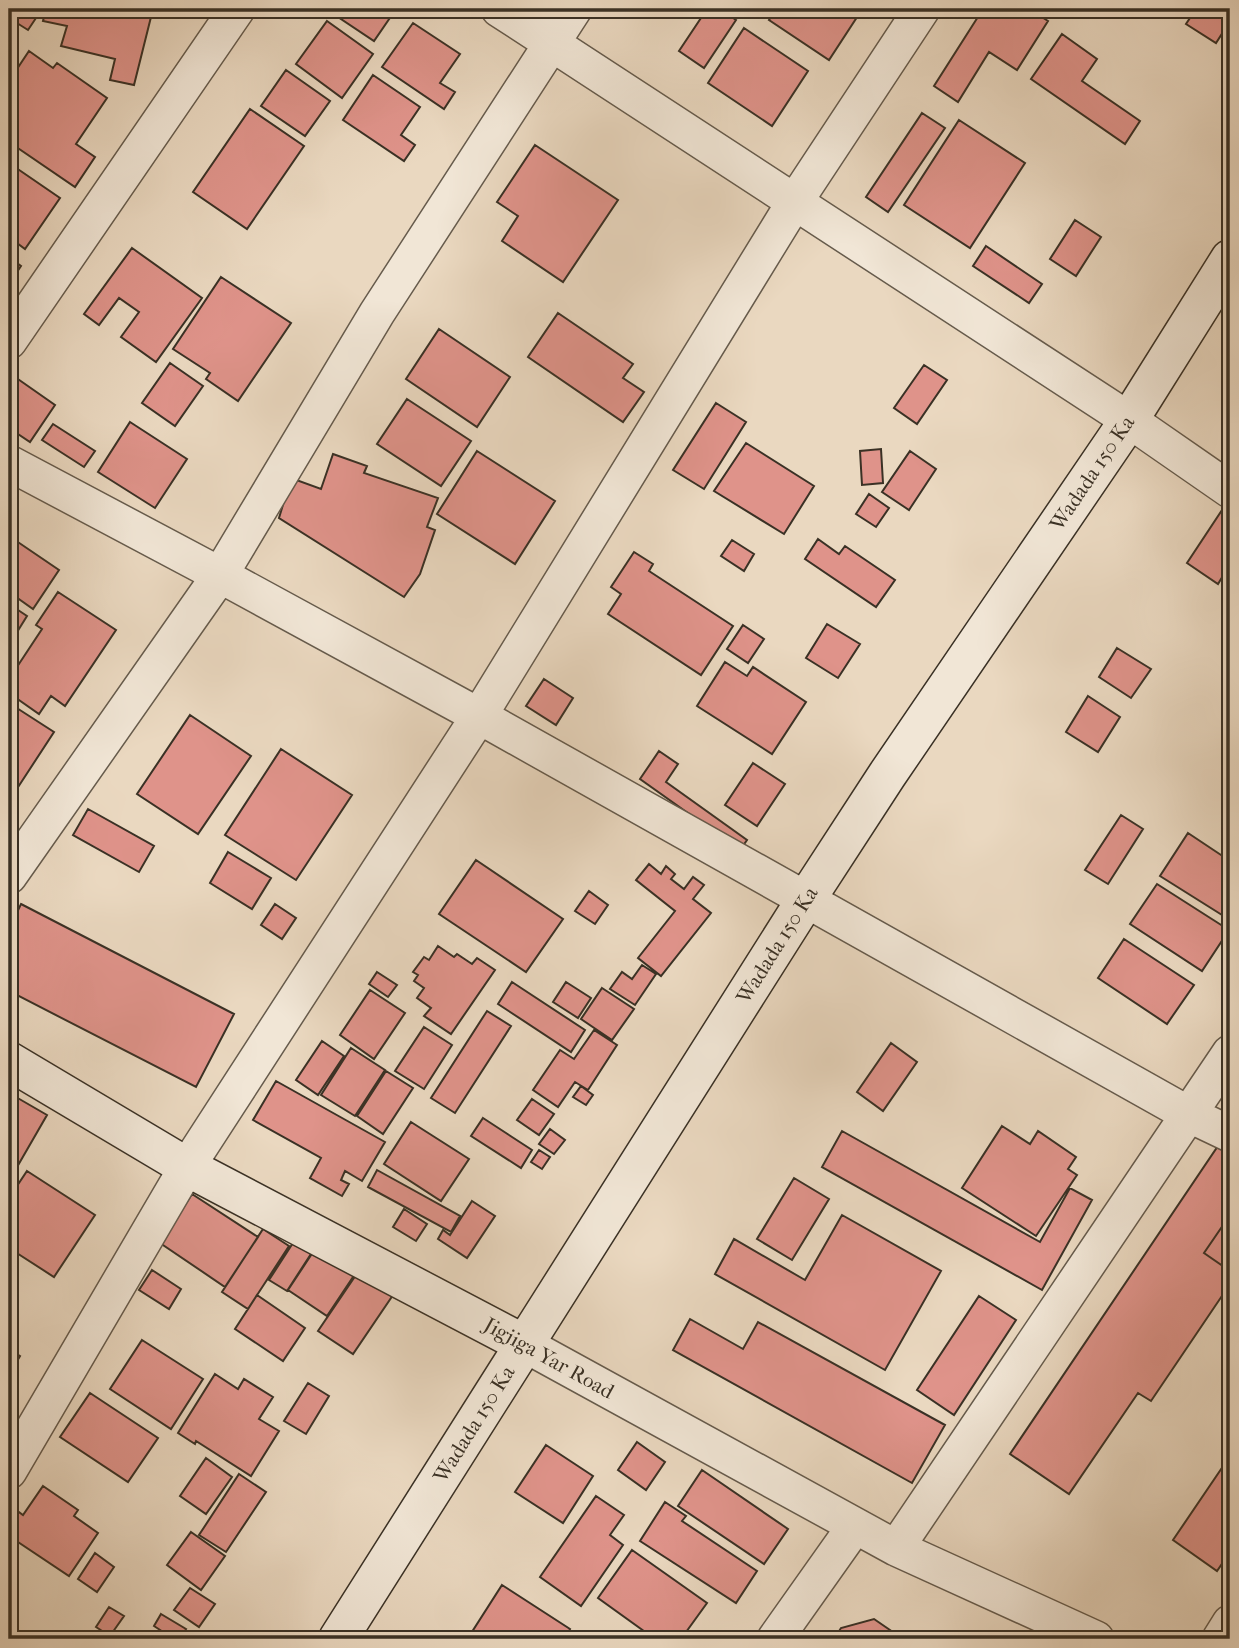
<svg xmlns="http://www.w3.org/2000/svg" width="1239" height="1648" font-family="'IM FELL French Canon',serif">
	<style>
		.building { fill: #df938a; stroke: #3a3125; stroke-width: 2 }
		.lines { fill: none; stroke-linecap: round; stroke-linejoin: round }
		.street-casing { stroke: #665b4c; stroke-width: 38 }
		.secondary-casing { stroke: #3a3125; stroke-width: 41 }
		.street { stroke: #f1e6d6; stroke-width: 35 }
		.secondary { stroke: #f1e6d6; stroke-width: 38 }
		.labels { text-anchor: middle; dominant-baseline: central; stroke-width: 5; stroke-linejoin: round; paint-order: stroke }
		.street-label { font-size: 21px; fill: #3a3125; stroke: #f1e6d6 }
	</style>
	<rect width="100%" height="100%" fill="#ead8c0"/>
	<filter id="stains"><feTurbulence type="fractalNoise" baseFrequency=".00286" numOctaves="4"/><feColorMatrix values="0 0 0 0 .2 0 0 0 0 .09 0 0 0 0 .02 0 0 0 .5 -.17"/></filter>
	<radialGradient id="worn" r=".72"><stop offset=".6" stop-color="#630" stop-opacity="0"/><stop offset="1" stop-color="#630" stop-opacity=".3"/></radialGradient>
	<path class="building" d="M9,9H42L28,30L9,18Z
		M46,9H153L134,85L110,80L115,59L61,46L67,26L43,21Z
		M326,9H396L374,41Z
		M707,9H720L736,20L704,68L679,51Z
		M777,9H858L861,11L829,60L769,20Z
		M983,9H1029L1048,21L1017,70L989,52L958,102L934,86Z
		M1196,9H1230V21L1216,43L1186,24Z
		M327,21L373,54L342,98L296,64Z
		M413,23L460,54L440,83L455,92L444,109L382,67Z
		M744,28L808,71L772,126L708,83Z
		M1062,34L1097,59L1082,81L1140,121L1125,144L1031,79Z
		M29,51L53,68L57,63L107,98L76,144L95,157L75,187L9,142V81Z
		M286,70L330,101L305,136L261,106Z
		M373,75L420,107L401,135L415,145L404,161L343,120Z
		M250,109L304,146L247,229L193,192Z
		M922,113L945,128L888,212L866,197Z
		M959,120L1025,163L970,248L904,205Z
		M535,145L618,200L563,282L502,241L518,216L497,202Z
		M9,163L60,198L25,249L9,237Z
		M1075,220L1101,237L1076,276L1050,259Z
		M986,246L1042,284L1029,303L973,266Z
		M132,248L202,298L156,362L121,337L139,312L119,298L99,325L84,314Z
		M9,257L21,266L9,284Z
		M221,277L291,323L238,401L206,379L210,373L173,349Z
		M558,313L633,364L623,378L644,392L623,422L528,357Z
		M439,329L510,377L477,427L406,379Z
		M170,363L203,386L175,426L142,403Z
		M924,365L947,380L917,424L894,408Z
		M15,377L55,405L30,442L9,428V386Z
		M407,399L471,441L441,486L377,444Z
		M716,403L746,422L704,489L673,470Z
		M130,422L187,459L155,508L98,472Z
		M53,424L95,451L84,467L42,440Z
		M746,443L814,486L784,534L714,491Z
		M881,449L883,483L862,485L860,451Z
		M477,451L555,501L515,564L437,514Z
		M910,451L936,469L909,510L882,492Z
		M333,454L367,466L364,473L438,498L427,527L435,530L420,574L404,597L279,518L291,478L321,489Z
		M869,494L889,508L876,527L856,514Z
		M1224,507L1230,511V564L1218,584L1187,563Z
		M9,536L59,570L33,609L9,592Z
		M818,539L839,554L845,546L895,580L876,607L805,559Z
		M732,540L754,554L744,571L721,556Z
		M634,552L653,564L649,571L733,626L701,675L608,614L621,594L611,587Z
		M58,592L116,630L65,706L51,696L39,714L9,693V679L42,629L36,625Z
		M9,604L27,616L9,645Z
		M827,624L860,644L838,678L806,658Z
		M743,625L764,639L748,663L727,649Z
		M1117,648L1151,669L1131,698L1099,677Z
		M725,662L747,676L753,667L806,702L772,754L697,706Z
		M544,679L573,698L556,725L526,706Z
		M1088,696L1120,717L1098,752L1066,732Z
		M9,703L54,732L9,801Z
		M190,715L251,756L198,834L137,794Z
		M281,749L352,795L296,880L225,835Z
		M659,751L678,764L666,782L747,840L740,850L640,779Z
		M753,763L785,784L757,826L725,805Z
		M88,809L154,846L139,872L73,835Z
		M1121,815L1143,829L1108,884L1085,870Z
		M1188,833L1230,861V920L1160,876Z
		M228,852L271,878L252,909L210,883Z
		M476,860L563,919L526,972L439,914Z
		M649,864L661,874L666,866L675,874L671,879L684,889L693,877L704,885L693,899L711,913L661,976L638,958L675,911L636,880Z
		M1157,884L1229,930L1202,971L1130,924Z
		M589,891L608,905L595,924L575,911Z
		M21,904L234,1014L196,1087L9,991V929Z
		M275,904L296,918L282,939L261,925Z
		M1124,939L1194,985L1167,1024L1098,978Z
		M438,946L454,957L457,954L472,964L477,958L495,970L451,1034L424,1016L431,1008L417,998L424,988L414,981L418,975L413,972L424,957L429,960Z
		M642,965L656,974L635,1005L610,989L622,972L632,979Z
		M377,972L397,985L388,997L369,984Z
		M512,982L585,1030L571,1052L498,1004Z
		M566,982L591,998L578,1018L553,1002Z
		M602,988L634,1009L612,1040L581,1019Z
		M370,990L405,1013L374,1059L340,1035Z
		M487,1011L511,1026L455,1113L431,1098Z
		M424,1027L452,1045L424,1089L395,1071Z
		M594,1030L617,1045L588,1090L575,1082L558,1107L533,1090L560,1050L574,1059Z
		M322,1041L344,1056L318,1095L296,1080Z
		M891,1043L917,1062L883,1111L857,1092Z
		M351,1048L385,1070L355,1116L321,1095Z
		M386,1071L413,1088L383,1134L357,1116Z
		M276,1081L385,1142L362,1181L345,1171L341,1180L349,1184L342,1196L310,1178L321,1158L253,1120Z
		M581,1086L593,1095L586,1105L573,1097Z
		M9,1093L47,1115L13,1174L9,1171Z
		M532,1099L554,1114L539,1135L517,1120Z
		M483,1118L532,1150L521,1168L471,1136Z
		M411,1122L469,1159L441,1201L384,1164Z
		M1002,1126L1030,1144L1038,1131L1076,1157L1068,1169L1077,1175L1036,1236L962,1188Z
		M550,1129L565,1140L554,1154L539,1144Z
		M842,1131L1040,1242L1070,1188L1092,1200L1042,1290L822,1167Z
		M1220,1143L1230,1150V1215L1204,1253L1230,1271V1284L1151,1401L1138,1393L1069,1494L1010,1454Z
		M539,1150L550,1157L542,1169L531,1162Z
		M377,1170L460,1216L451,1232L368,1187Z
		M27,1171L95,1215L54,1277L9,1248V1198Z
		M794,1178L829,1199L792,1260L757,1239Z
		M192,1194L258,1237L225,1287L160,1243Z
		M472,1201L495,1216L467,1258L438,1239L443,1230L450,1235Z
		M404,1209L427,1224L416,1241L393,1227Z
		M842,1215L941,1271L885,1370L715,1274L734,1239L805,1280Z
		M1230,1215V1271L1204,1253Z
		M263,1229L289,1246L248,1309L222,1292Z
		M302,1229L320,1240L287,1291L269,1280Z
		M319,1243L359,1268L327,1316L288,1290Z
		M152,1270L181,1289L169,1309L139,1290Z
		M358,1272L393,1295L353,1354L318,1331Z
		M257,1295L305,1328L283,1361L235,1329Z
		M979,1296L1016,1320L954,1415L917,1390Z
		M690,1319L743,1349L758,1322L945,1425L912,1483L673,1350Z
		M142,1340L203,1379L171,1429L110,1389Z
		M9,1349L20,1356L9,1375Z
		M215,1374L238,1389L244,1379L273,1397L259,1419L279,1431L251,1476L196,1441L195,1444L178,1433Z
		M308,1383L329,1396L306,1434L284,1421Z
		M90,1393L158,1438L128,1482L60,1437Z
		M637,1442L665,1462L646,1490L618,1470Z
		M546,1445L593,1476L563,1523L515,1492Z
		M1230,1456V1552L1217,1571L1173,1540Z
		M206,1458L232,1477L206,1514L180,1496Z
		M702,1470L788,1529L764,1564L678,1506Z
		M239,1474L266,1492L226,1552L199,1535Z
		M43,1486L78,1510L74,1516L98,1533L69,1576L9,1536V1520L16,1510L23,1515Z
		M596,1496L624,1515L610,1535L623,1545L581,1606L540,1577Z
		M665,1502L686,1516L682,1521L757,1571L736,1603L640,1541Z
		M191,1532L225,1556L201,1590L167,1565Z
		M632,1550L707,1603L681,1639H655L598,1598Z
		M95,1553L114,1567L97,1592L78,1579Z
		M502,1585L570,1629L564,1639H477L470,1635Z
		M190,1588L215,1604L199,1627L174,1610Z
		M109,1607L124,1616L110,1636L96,1627Z
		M161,1614L186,1629L179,1639H174L154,1626Z
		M874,1619L903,1639H834L841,1628Z"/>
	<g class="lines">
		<g class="street-casing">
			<path id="street" d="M499,9L1129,420L1230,490
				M9,341L237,9
				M9,463L220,575L479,716L1188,1114L1230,1134
				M9,876L220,575L377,313L574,9
				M524,1344L896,1548L1096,1639
				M9,1471L187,1167L479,716L794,203L922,9
				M896,1548L1230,1053
				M775,1639L855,1526
				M1220,1639L1230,1623"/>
		</g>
		<g class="secondary-casing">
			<path id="secondary" d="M9,1061L187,1167L524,1344
				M338,1639L805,901L887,775L1129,420L1230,259"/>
		</g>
		<use href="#street" class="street"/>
		<use href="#secondary" class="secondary"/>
	</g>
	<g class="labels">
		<g class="street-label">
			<text transform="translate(1092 473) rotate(-56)">Wadada 150 Ka</text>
			<text transform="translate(777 945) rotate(-58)">Wadada 150 Ka</text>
			<text transform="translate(549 1358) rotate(29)">Jigjiga Yar Road</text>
			<text transform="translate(474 1424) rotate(-58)">Wadada 150 Ka</text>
		</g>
	</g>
	<rect width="1239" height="1648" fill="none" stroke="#ead8c0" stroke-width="35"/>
	<rect x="10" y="10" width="1218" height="1627" fill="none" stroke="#3a3125" stroke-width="3.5"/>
	<rect x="18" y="18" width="1204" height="1613" fill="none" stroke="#3a3125" stroke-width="2"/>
	<rect width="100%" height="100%" filter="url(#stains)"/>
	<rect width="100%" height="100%" fill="url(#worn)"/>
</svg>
